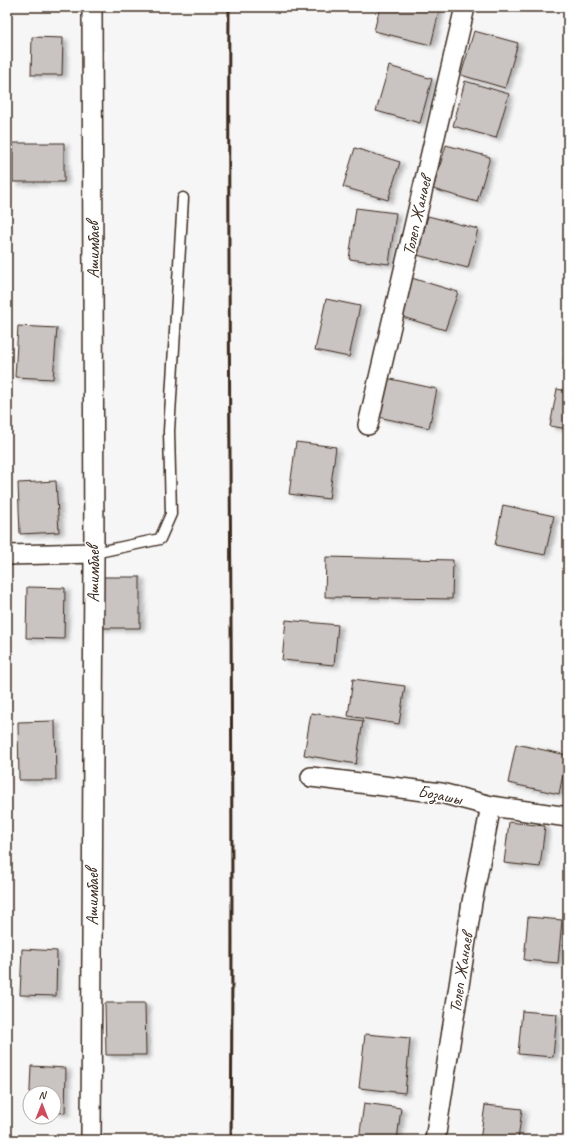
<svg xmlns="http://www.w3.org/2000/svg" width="575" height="1147" font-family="Caveat,sans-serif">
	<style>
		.building { fill: #c9c3c1; stroke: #3b2a1e; filter: url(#shadow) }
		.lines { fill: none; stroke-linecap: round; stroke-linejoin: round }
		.service-casing { stroke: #3b2a1e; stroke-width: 13 }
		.minor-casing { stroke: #3b2a1e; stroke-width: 22 }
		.service { stroke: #fff; stroke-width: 10 }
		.minor { stroke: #fff; stroke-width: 19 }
		.rail { stroke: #3b2a1e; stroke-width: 3 }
		.labels { text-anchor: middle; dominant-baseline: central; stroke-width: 3; stroke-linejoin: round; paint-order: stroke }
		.street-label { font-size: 17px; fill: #3b2a1e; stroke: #fff }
	</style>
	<defs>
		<filter id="shadow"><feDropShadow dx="4.5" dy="2.5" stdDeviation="2" flood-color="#0004"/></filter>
	</defs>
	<rect width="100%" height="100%" fill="#f7f6f6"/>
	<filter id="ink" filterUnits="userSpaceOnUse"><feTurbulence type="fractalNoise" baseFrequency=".025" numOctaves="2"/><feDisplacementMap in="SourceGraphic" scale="8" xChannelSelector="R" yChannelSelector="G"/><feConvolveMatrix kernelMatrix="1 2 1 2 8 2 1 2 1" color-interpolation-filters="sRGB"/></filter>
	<g filter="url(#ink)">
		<path class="building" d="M380,7H440L431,45L374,31Z
			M474,31L518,43L505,88L461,75Z
			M32,37L63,38L62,75H31Z
			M389,66L432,79L420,123L376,111Z
			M465,81L509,94L496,138L453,126Z
			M13,143H64V182H13Z
			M446,145L490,157L477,202L433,189Z
			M355,148L400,162L388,200L343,187Z
			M356,208L396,213L389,264L349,259Z
			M428,216L478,229L468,268L417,255Z
			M408,277L458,292L445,330L396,315Z
			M326,299L360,306L349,357L315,350Z
			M18,326L57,328L53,379L15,377Z
			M568,338V364H563Z
			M386,378L437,389L429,428L378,417Z
			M557,389L568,391V429L550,426Z
			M296,442L336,447L329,499L289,494Z
			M56,481L59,532L20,534L18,483Z
			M503,505L554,516L545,555L495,545Z
			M326,557L453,560L452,599L325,597Z
			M100,577H140V628H100Z
			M27,587L65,588L64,639L26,638Z
			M286,620L338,625L334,665L282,660Z
			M353,679L405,686L399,724L348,716Z
			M311,713L363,721L356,764L304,755Z
			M55,721L56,780H19L18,722Z
			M516,744L567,755L559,794L508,783Z
			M509,822L545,826L540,867L504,863Z
			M528,917L562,920L558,963L524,960Z
			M22,949L57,951L56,996L20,995Z
			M105,1003H145L146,1055H106Z
			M522,1011L557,1014L553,1057L518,1054Z
			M365,1034L410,1038L405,1093L359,1088Z
			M31,1066L66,1068L65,1113L54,1112V1093H30L29,1112Z
			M364,1103L401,1108L397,1140H359Z
			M485,1105L522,1109L518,1140H480Z"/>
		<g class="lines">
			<g class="service-casing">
				<path id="service" d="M94,553L160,539L171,514L169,431L183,198"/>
			</g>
			<g class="minor-casing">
				<path id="minor" d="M368,425L465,7
					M7,555L94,553
					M311,777L441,793L491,806L568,817
					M91,1140L94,553L92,7
					M435,1140L472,902L491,806"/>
			</g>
			<use href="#service" class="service"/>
			<use href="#minor" class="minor"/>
			<path class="rail" d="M229,7C227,385 235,762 231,1140"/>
		</g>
	</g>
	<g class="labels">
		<g class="street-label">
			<text transform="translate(417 216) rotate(-77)">Толеп Жанаев</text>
			<text transform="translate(93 250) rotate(-90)">Ашимбаев</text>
			<text transform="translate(93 574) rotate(-90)">Ашимбаев</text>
			<text transform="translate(440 795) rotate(11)">Бозашы</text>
			<text transform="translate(92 897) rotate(-90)">Ашимбаев</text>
			<text transform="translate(461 973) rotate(-81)">Толеп Жанаев</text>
		</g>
	</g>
	<rect width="575" height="1147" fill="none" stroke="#fff" stroke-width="24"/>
	<rect x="12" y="12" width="551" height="1123" fill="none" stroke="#3b2a1e" stroke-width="1.5" filter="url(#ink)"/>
	<g transform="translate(42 1105)"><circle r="19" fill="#ffffff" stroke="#b1aaa5"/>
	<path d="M0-3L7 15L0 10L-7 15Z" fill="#d1495b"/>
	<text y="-6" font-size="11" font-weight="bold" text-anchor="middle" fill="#3b2a1e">N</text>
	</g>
</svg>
